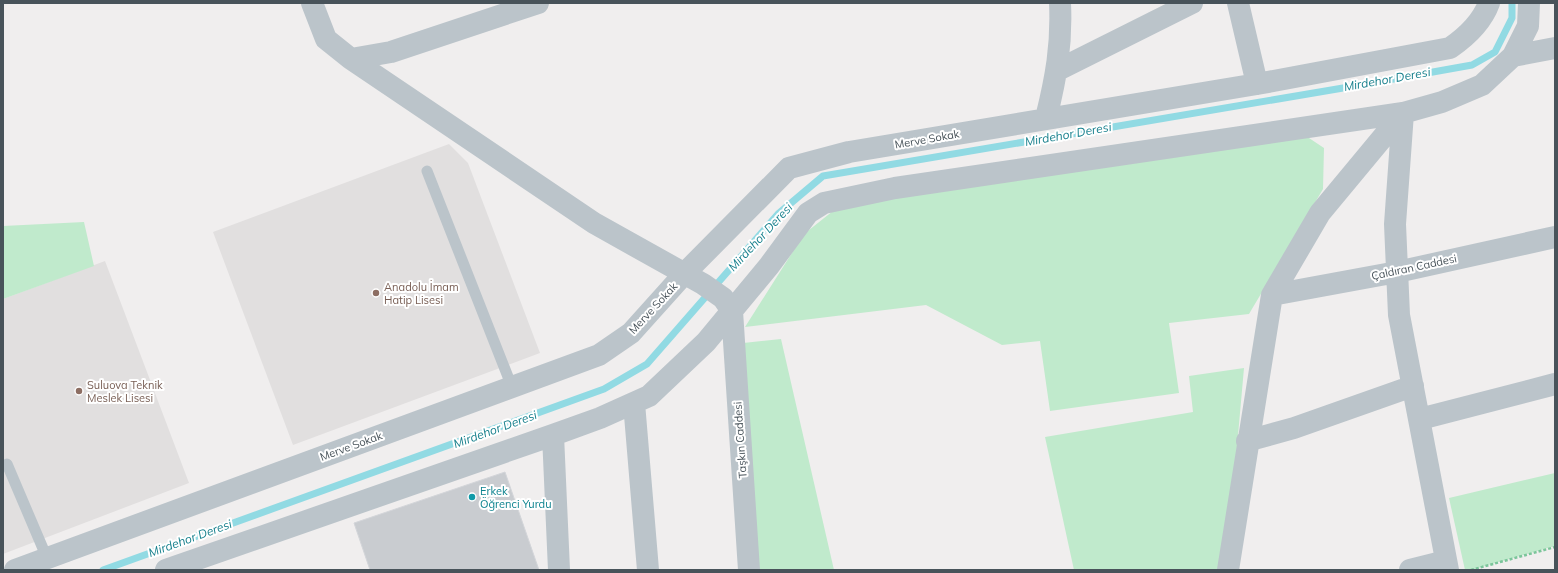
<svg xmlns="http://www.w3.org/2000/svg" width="1558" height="573" font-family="Mulish,sans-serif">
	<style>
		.education { fill: #e1dfdf }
		.green { fill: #c0eacc }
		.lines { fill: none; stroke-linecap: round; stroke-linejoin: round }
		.stream { stroke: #91dae3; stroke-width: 7 }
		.building { fill: #c9ccd0; stroke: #d3d5d9 }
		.path { stroke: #7bc59a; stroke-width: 2.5; stroke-dasharray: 3 2; stroke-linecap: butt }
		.service { stroke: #bbc4ca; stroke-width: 11 }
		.minor { stroke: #bbc4ca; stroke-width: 22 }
		.education-dot { fill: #8d6e63; stroke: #fff; stroke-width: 1.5 }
		.culture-dot { fill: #0f9aa8; stroke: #fff; stroke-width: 1.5 }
		.labels { text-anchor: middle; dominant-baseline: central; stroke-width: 4; stroke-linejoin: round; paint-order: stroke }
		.street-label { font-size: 11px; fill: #48535a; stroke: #fff }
		.education-label { font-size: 11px; fill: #785e54; stroke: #fff; text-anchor: start }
		.culture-label { font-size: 11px; fill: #0d838f; stroke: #fff; text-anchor: start }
		.water-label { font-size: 12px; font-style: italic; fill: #18808d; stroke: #fff }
	</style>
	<rect width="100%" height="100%" fill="#f0eeee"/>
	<path class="education" d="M449,144L468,163L540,353L293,445L213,232Z
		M105,261L189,483L3,554V299Z"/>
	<path class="green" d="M1303,134L1324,148L1323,189L1249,314L1169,323L1179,393L1050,411L1040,341L1002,345L926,305L745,327L804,234L838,207Z
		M84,222L94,266L3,299V226Z
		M781,339L834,570H748L734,344Z
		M1244,368L1226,570H1074L1045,437L1193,412L1189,376Z
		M1555,473V546L1471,570H1465L1449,498Z"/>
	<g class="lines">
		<path class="stream" d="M103,570L604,389L647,364L778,214L823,176L1349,87L1472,65L1495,52L1512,18V3"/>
	</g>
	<path class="building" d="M505,472L539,570H370L354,523Z"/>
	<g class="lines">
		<path class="path" d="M1471,570L1555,547"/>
		<path class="service" d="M427,171L512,387
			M7,464L47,558"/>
		<path class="minor" d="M312,3L326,39L351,59L391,52L538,3
			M1238,3L1257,84
			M1513,56L1555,48
			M351,59L594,223L703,284L723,298L732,311L749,570
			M1058,70L1192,3
			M1403,113L1395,224L1399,315L1448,570
			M1046,118C1056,78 1062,45 1060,3
			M1272,295L1397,272L1555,237
			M634,403L648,570
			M1420,419L1555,384
			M553,435L559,570
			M1247,441L1294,428L1413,386
			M15,570L599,355L631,333L684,274L789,168L849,152L1257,84L1450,48C1466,37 1482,22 1489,3
			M166,570L553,435L600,418L649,396L706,342L769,266L808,213L824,203L895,188L1403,113L1442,102L1482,85L1513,56L1528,26L1529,3
			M1228,570L1272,295L1320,213L1403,113
			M1410,570L1446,561"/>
	</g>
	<g class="education-dot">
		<circle cx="376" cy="293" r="4"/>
		<circle cx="79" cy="391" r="4"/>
	</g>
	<circle class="culture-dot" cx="472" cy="497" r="4"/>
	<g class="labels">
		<g class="street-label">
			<text transform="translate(927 139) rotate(-10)">Merve Sokak</text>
			<text transform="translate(1414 267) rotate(-12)">Çaldıran Caddesi</text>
			<text transform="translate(653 308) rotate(-47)">Merve Sokak</text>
			<text transform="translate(740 440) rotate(-94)">Taşkın Caddesi</text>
			<text transform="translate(351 446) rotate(-20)">Merve Sokak</text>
		</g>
		<g class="education-label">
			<text x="384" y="287">Anadolu İmam<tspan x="384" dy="13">Hatip Lisesi</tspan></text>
			<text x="87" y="385">Suluova Teknik<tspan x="87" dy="13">Meslek Lisesi</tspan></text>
		</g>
		<g class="culture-label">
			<text x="480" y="491">Erkek<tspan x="480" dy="13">Öğrenci Yurdu</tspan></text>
		</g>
		<g class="water-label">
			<text transform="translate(1387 79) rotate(-10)">Mirdehor Deresi</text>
			<text transform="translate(1068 134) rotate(-10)">Mirdehor Deresi</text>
			<text transform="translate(760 237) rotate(-47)">Mirdehor Deresi</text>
			<text transform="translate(495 429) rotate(-20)">Mirdehor Deresi</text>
			<text transform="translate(190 538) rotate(-20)">Mirdehor Deresi</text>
		</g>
	</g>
	<rect width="1558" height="573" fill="none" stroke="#48535a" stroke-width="8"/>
</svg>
